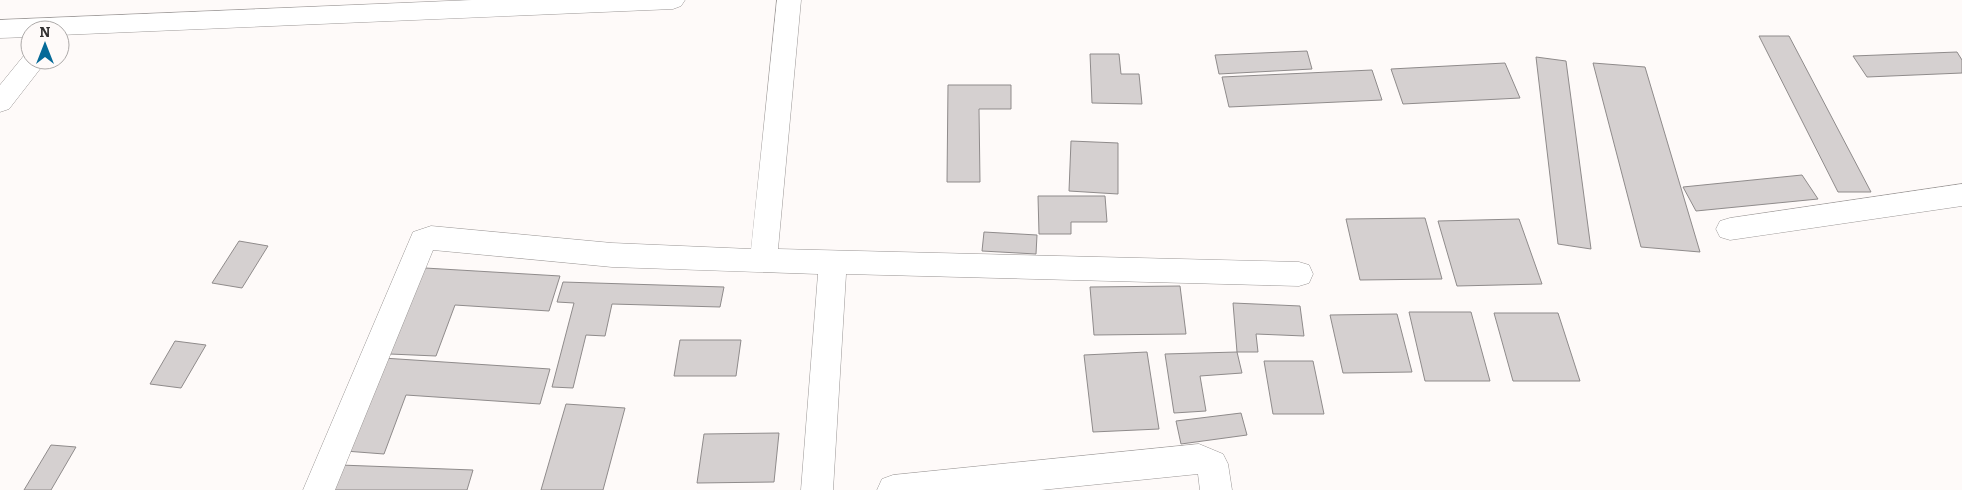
<svg xmlns="http://www.w3.org/2000/svg" width="1962" height="490" font-family="Bitter,serif">
	<style>
		.building { fill: #d5d0d0; stroke: #8f8b8b }
		.lines { fill: none; stroke-linecap: round; stroke-linejoin: round }
		.minor-casing { stroke: #9a9695; stroke-width: 1 }
		.major-casing { stroke: #9a9695; stroke-width: 1 }
		.minor { fill: #fff; fill-rule: evenodd }
		.major { fill: #fff; fill-rule: evenodd }
	</style>
	<rect width="100%" height="100%" fill="#fefaf9"/>
	<path class="building" d="M1759,36H1789L1871,192H1838Z
		M1307,51L1312,69L1219,74L1215,55Z
		M1957,52L1962,60V73L1867,77L1853,56Z
		M1090,54H1119L1121,74H1139L1142,104L1092,103Z
		M1536,57L1566,61L1591,249L1558,244Z
		M1505,63L1520,98L1403,104L1391,69Z
		M1593,63L1645,67L1700,252L1641,247Z
		M1372,70L1382,100L1229,107L1222,77Z
		M948,85H1011V109H979L980,182H947Z
		M1071,141L1118,143V194L1069,191Z
		M1802,175L1818,199L1696,211L1683,187Z
		M1038,196H1105L1107,222H1071V234H1039Z
		M1425,218L1442,279L1360,280L1346,219Z
		M1519,219L1542,284L1457,286L1438,221Z
		M984,232L1037,235L1036,254L982,251Z
		M239,241L268,246L242,288L212,283Z
		M425,268L560,276L549,311L455,305L436,356L390,354Z
		M563,282L724,287L720,307L612,304L605,336L586,335L573,388L552,387L574,303L557,302Z
		M1180,286L1186,334L1094,335L1090,287Z
		M1233,303L1300,306L1304,336L1256,334L1258,352H1237Z
		M1409,312H1471L1490,381H1425Z
		M1494,313H1558L1580,381H1513Z
		M1397,314L1412,372L1343,373L1330,315Z
		M680,340H741L736,376H674Z
		M175,341L206,345L181,388L150,384Z
		M1147,352L1159,429L1093,432L1084,355Z
		M1237,352L1242,373L1200,376L1206,411L1174,413L1165,354Z
		M383,358L550,369L540,404L406,395L384,454L345,451Z
		M1264,361H1313L1324,414H1273Z
		M566,404L625,408L603,490H541Z
		M1241,413L1247,435L1181,444L1176,421Z
		M779,433L774,482L697,483L704,434Z
		M51,445L76,447L51,490H24Z
		M340,465L473,470L467,490H330Z"/>
	<g class="lines">
		<g class="minor-casing">
			<path id="minor" d="M777,0H801L778,249L1299,262L1309,265L1313,274L1309,283L1299,286L846,274L833,490H801L818,274L612,267L433,250L335,490H303L413,232L431,226L612,243L751,249Z
				M30,52V60H47L9,109L0,112V85L26,53Z
				M1962,184V206L1730,240L1720,237L1716,229L1720,221L1730,218Z
				M1199,444L1223,454L1228,464L1232,490H1200L1198,474L1041,490H877L882,479L893,475Z"/>
		</g>
		<g class="major-casing">
			<path id="major" d="M472,0H685L681,6L673,9L60,35V30H30V37L0,38V20Z"/>
		</g>
		<use href="#minor" class="minor"/>
		<use href="#major" class="major"/>
	</g>
	<g transform="translate(45 45)"><circle r="24" fill="#fefaf9" stroke="#adaaa9"/>
	<path d="M0-4L9 19L0 12L-9 19Z" fill="#056a98"/>
	<text y="-8" font-size="14" font-weight="bold" text-anchor="middle" fill="#333131">N</text>
	</g>
</svg>
